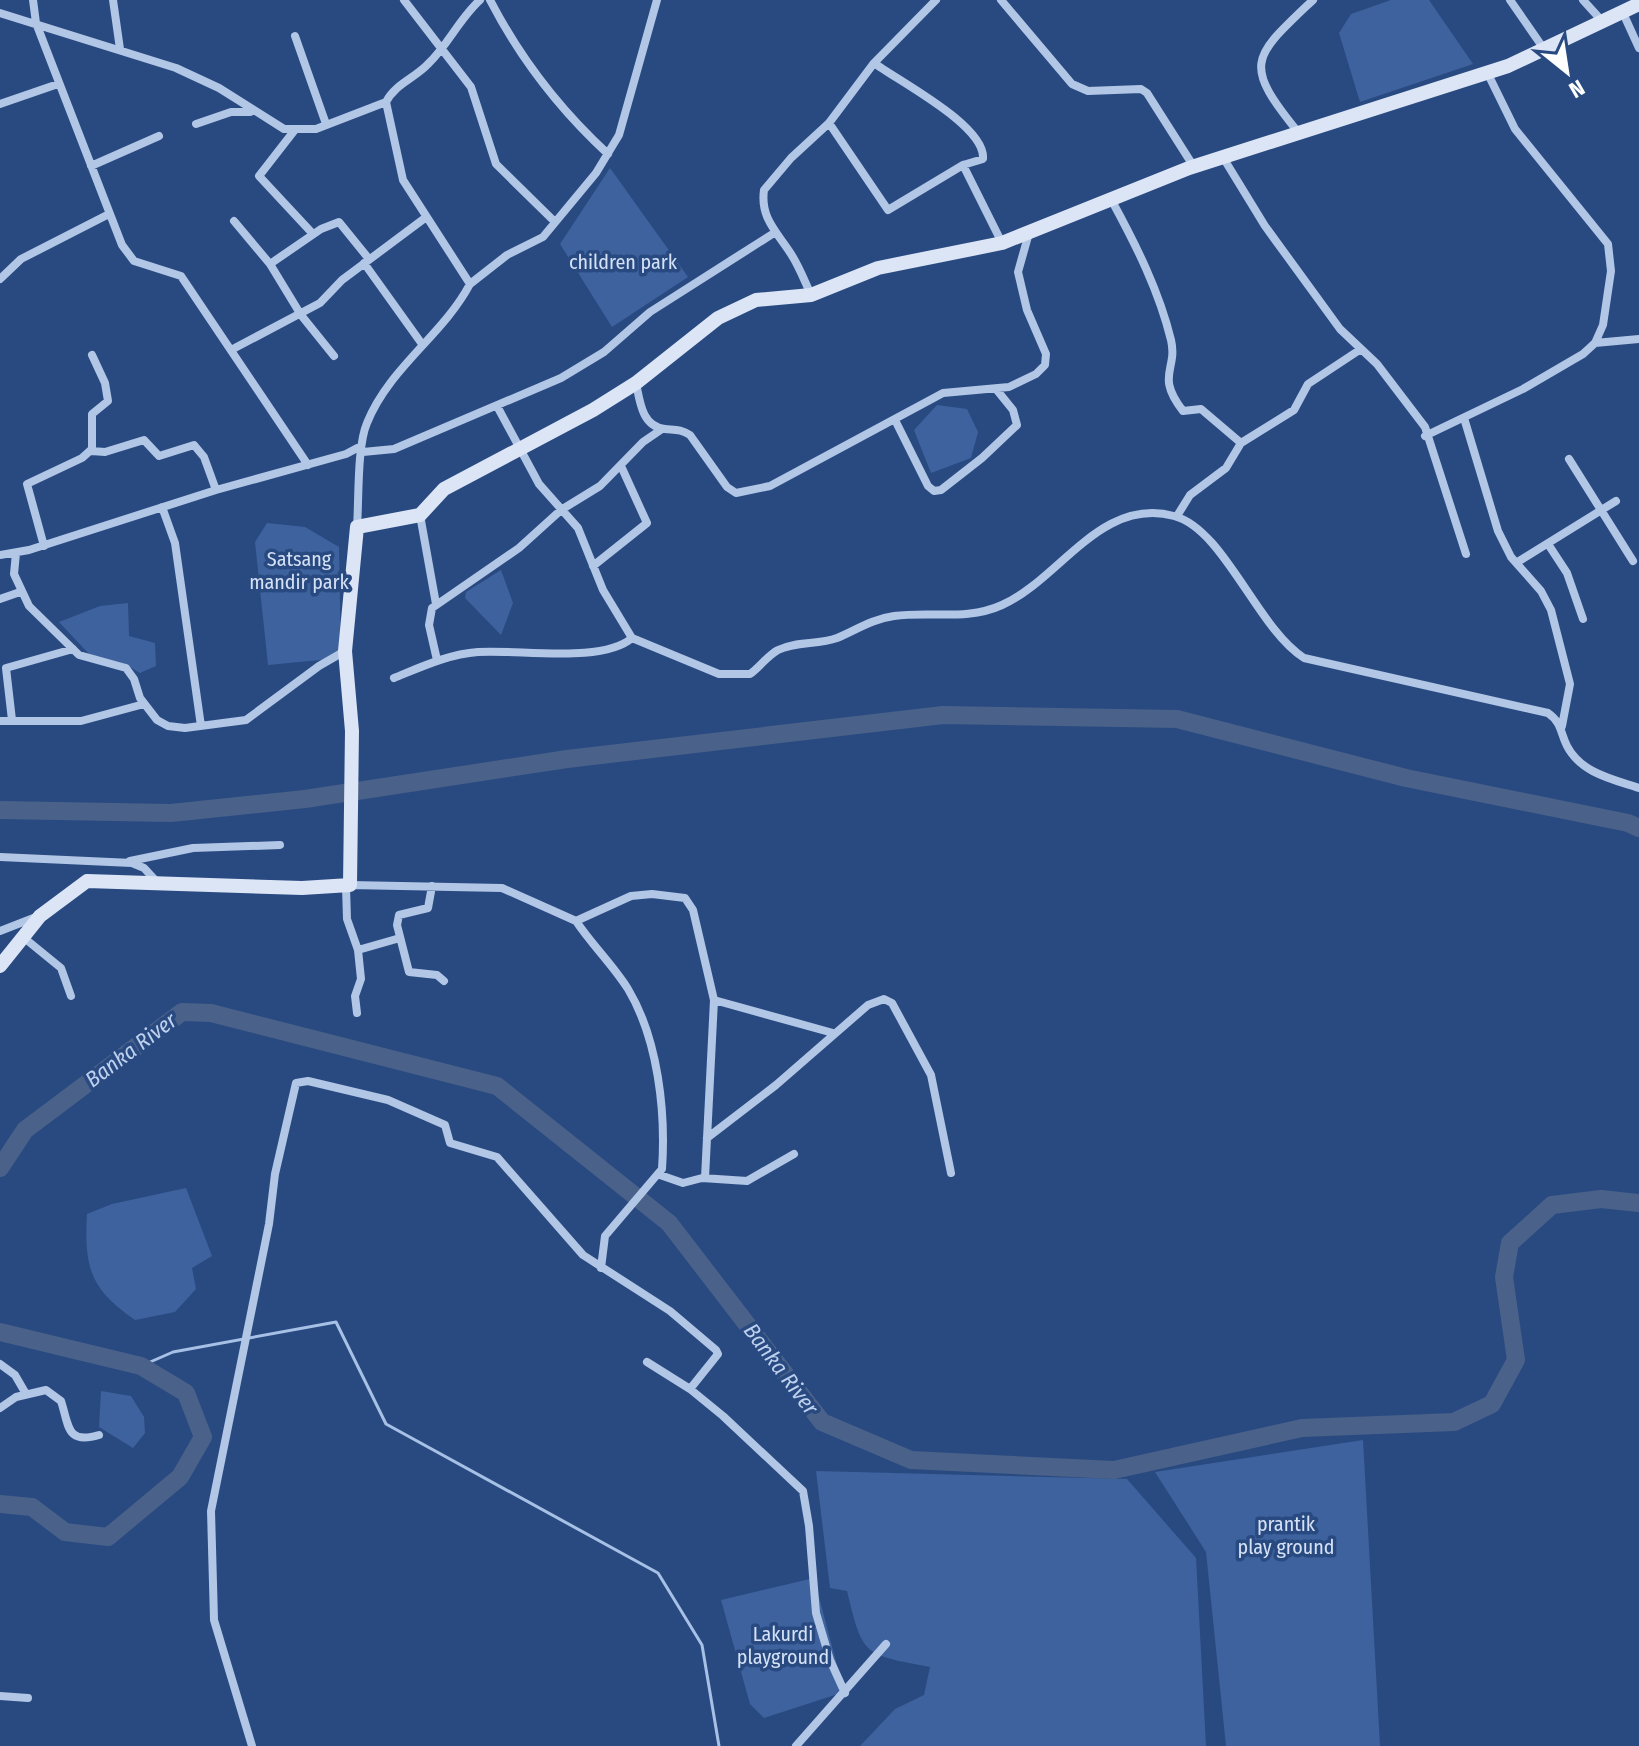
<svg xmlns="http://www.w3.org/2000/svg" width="1639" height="1746" font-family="'Fira Sans Condensed',sans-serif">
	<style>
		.green { fill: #3e629e }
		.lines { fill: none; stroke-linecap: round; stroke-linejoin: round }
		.stream { stroke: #a7c0e6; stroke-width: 3 }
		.river { stroke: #4a6189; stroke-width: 18 }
		.street { stroke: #b2c6e6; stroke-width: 8 }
		.secondary { stroke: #dbe5f6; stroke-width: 14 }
		.labels { text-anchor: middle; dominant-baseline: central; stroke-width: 7; stroke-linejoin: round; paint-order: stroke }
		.park-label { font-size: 20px; fill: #d5e1f5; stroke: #294a81 }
		.water-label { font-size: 22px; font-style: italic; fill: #bdd0ed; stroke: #294a81 }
	</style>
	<rect width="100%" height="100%" fill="#294a81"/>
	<path class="green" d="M1391,0H1429L1473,64L1360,102L1339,33L1351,14Z
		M610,168L688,277L612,327L560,244Z
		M937,405L967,409L978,432L971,458L931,473L914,430Z
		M267,523L305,527L339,547L341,658L268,665L255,542Z
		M501,570L513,603L501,635L465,598L466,592Z
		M128,603L129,636L155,643L156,666L140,673L123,663L90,655L59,622L100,606Z
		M186,1188L212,1256L192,1268L196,1289L175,1312L135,1320C90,1289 84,1267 87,1214L112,1204Z
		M101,1391L131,1396L144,1417L145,1433L133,1448L99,1427Z
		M1363,1440L1380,1746H1226L1206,1552L1155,1472Z
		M816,1471L1127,1479L1196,1558L1206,1746H860L895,1709L924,1695L930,1667C864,1654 863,1658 847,1591L830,1588Z
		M814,1578L844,1692L764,1718L750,1704L721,1600Z"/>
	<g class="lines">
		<path class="stream" d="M141,1366L173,1352L336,1322L386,1424L658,1573L702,1645L719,1746"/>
		<path class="river" d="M0,810L171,813L305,799L567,759L943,715L1177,719L1406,778L1628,823L1639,828
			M0,1168L25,1130L182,1012L211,1013L497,1086L669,1223L822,1422L911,1460L1114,1470L1302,1428L1454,1422L1492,1404L1516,1360L1504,1277L1510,1243L1552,1205L1601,1199L1639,1203
			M0,1332L141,1366L186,1393L203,1437L180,1477L108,1537L65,1532L32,1507L0,1504"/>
		<path class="street" d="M33,0L36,23L122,245L134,261L181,276L308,465
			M113,0L120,49
			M404,0L471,87L496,164L555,222
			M490,0C521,60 559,109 608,154
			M1001,0L1072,84L1088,91L1141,89L1147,93L1194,167
			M1510,0L1544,49
			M1583,0L1603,22
			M0,13L176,68L219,88L284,129H316L386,102
			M1623,13L1639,48
			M295,36L326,124
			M874,63C900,82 986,126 983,159L963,165L1002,243
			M0,104L58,84
			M829,123L888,210L963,165
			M196,124L231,112H250
			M294,131L259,176L313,234
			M1298,132C1242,63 1252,58 1313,0
			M1224,159L1265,226L1340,329L1377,364L1425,427L1466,554
			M91,166L159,136
			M1112,201C1136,245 1159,291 1171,340C1178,370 1155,375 1183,411L1201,409L1241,443
			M234,221L270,264L321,229L339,222L369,259
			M364,263L422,344
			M270,264L301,315L334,356
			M0,279L21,259L109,214
			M470,284L507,255L543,237L596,173L619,135L657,0
			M811,295C805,282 799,266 791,254C777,232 760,218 764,190L791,158L829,123L874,63L936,0
			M1595,343L1639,339
			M231,350L320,303L342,280L425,218
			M636,383C640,402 642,427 665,429C675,430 681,429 690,435L727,487L736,493L770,486L943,393L1009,387L1036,374L1045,365L1046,354L1027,310L1018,272L1029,233
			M497,406L539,484L578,528L603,590L632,638L719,674H750C760,667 767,656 778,650C796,641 818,645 837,638C856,630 872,619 894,616C930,611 967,621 1002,605C1059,580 1101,496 1174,516C1224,529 1257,628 1304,658L1548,713C1562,723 1560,732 1567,746C1581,773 1612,779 1639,788
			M1464,418L1498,531L1511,557L1541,591L1551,610L1570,684L1562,726
			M895,420L928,486L934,491L941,490L982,458L1017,425L1013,410L996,389
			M1425,436L1523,389L1583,354L1595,343L1603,325L1611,271L1608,244L1515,129L1487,72
			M91,451L105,452L144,440L159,456L194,445L204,457L216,490
			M363,452L394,449L561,378L604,352L650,312L774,233
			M1569,459L1633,561
			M162,507L175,543L201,726
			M420,515L436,604
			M1177,516L1190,495L1226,468L1241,443L1294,410L1308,384L1361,349
			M357,527C359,499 357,446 367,423C389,368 443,335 470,284L403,180L386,102C395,84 415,78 428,64C448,45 459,19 480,0
			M1548,544L1567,573L1583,619
			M44,546L27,484L82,458L92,449V414L108,401L105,383L92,355
			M16,553L14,574L29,606L79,655L126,668L134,679L140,698L157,720L168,726L185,728L246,720L319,666L345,651
			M0,555L29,550L216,490L346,454L361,446
			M1516,563L1616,501
			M593,566L647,523L621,466
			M0,599L20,592
			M437,660L429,625L432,608L519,548L561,510L600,486L643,442L662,429
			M394,678C421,667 449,654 478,652C518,649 602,664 632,638
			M12,720L6,668L73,649
			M0,721H81L144,704
			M0,857L132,863L144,868L156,881
			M130,861L193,848L280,845
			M350,885L502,888L576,921L631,896L652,894L685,898L693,910L714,1000L705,1178
			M432,886L428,908L399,915L397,925L409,972L437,975L444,981
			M346,887L347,919L358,950
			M576,921C592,945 613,965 628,989C658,1039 666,1112 662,1169L605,1236L601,1268
			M0,931L36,917
			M23,937L61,968L71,996
			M714,1000L833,1033
			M357,1013L355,996L361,979L358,950L400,938
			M707,1138L776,1085L868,1005L884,999L892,1003L931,1075L951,1173
			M660,1175L683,1183L702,1178L747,1181L794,1154
			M647,1362L690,1389L723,1416L803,1491L809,1526L816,1613L830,1660L845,1693
			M0,1364L15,1375L26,1394
			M0,1408L16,1397L46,1390L61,1401C69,1425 66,1445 99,1435
			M0,1696L28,1698
			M252,1746L214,1620L211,1511L269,1224L275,1174L296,1083L308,1081L388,1100L445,1125L450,1143L497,1157L583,1255L670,1311L716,1350L718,1354L690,1389
			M796,1746L886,1644"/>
		<path class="secondary" d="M0,966L40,916L87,881L302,888L350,885L352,731L345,651L357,527L420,515L444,489L593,410L636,383L718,318L756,300L811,295L878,268L1002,243L1189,168L1508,66L1639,4"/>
	</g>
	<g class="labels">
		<g class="park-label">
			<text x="623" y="262">children park</text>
			<text x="299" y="559">Satsang<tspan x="299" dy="23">mandir park</tspan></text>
			<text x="1286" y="1524">prantik<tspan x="1286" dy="23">play ground</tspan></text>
			<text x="783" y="1634">Lakurdi<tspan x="783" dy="23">playground</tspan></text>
		</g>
		<g class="water-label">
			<text transform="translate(131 1050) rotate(-37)">Banka River</text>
			<text transform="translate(781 1369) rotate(53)">Banka River</text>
		</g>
	</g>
	<g transform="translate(1567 72) rotate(150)" stroke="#294a81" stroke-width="6" paint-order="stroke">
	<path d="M0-6L14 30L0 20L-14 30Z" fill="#ffffff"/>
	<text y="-12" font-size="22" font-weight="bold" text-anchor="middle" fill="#ffffff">N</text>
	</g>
</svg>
